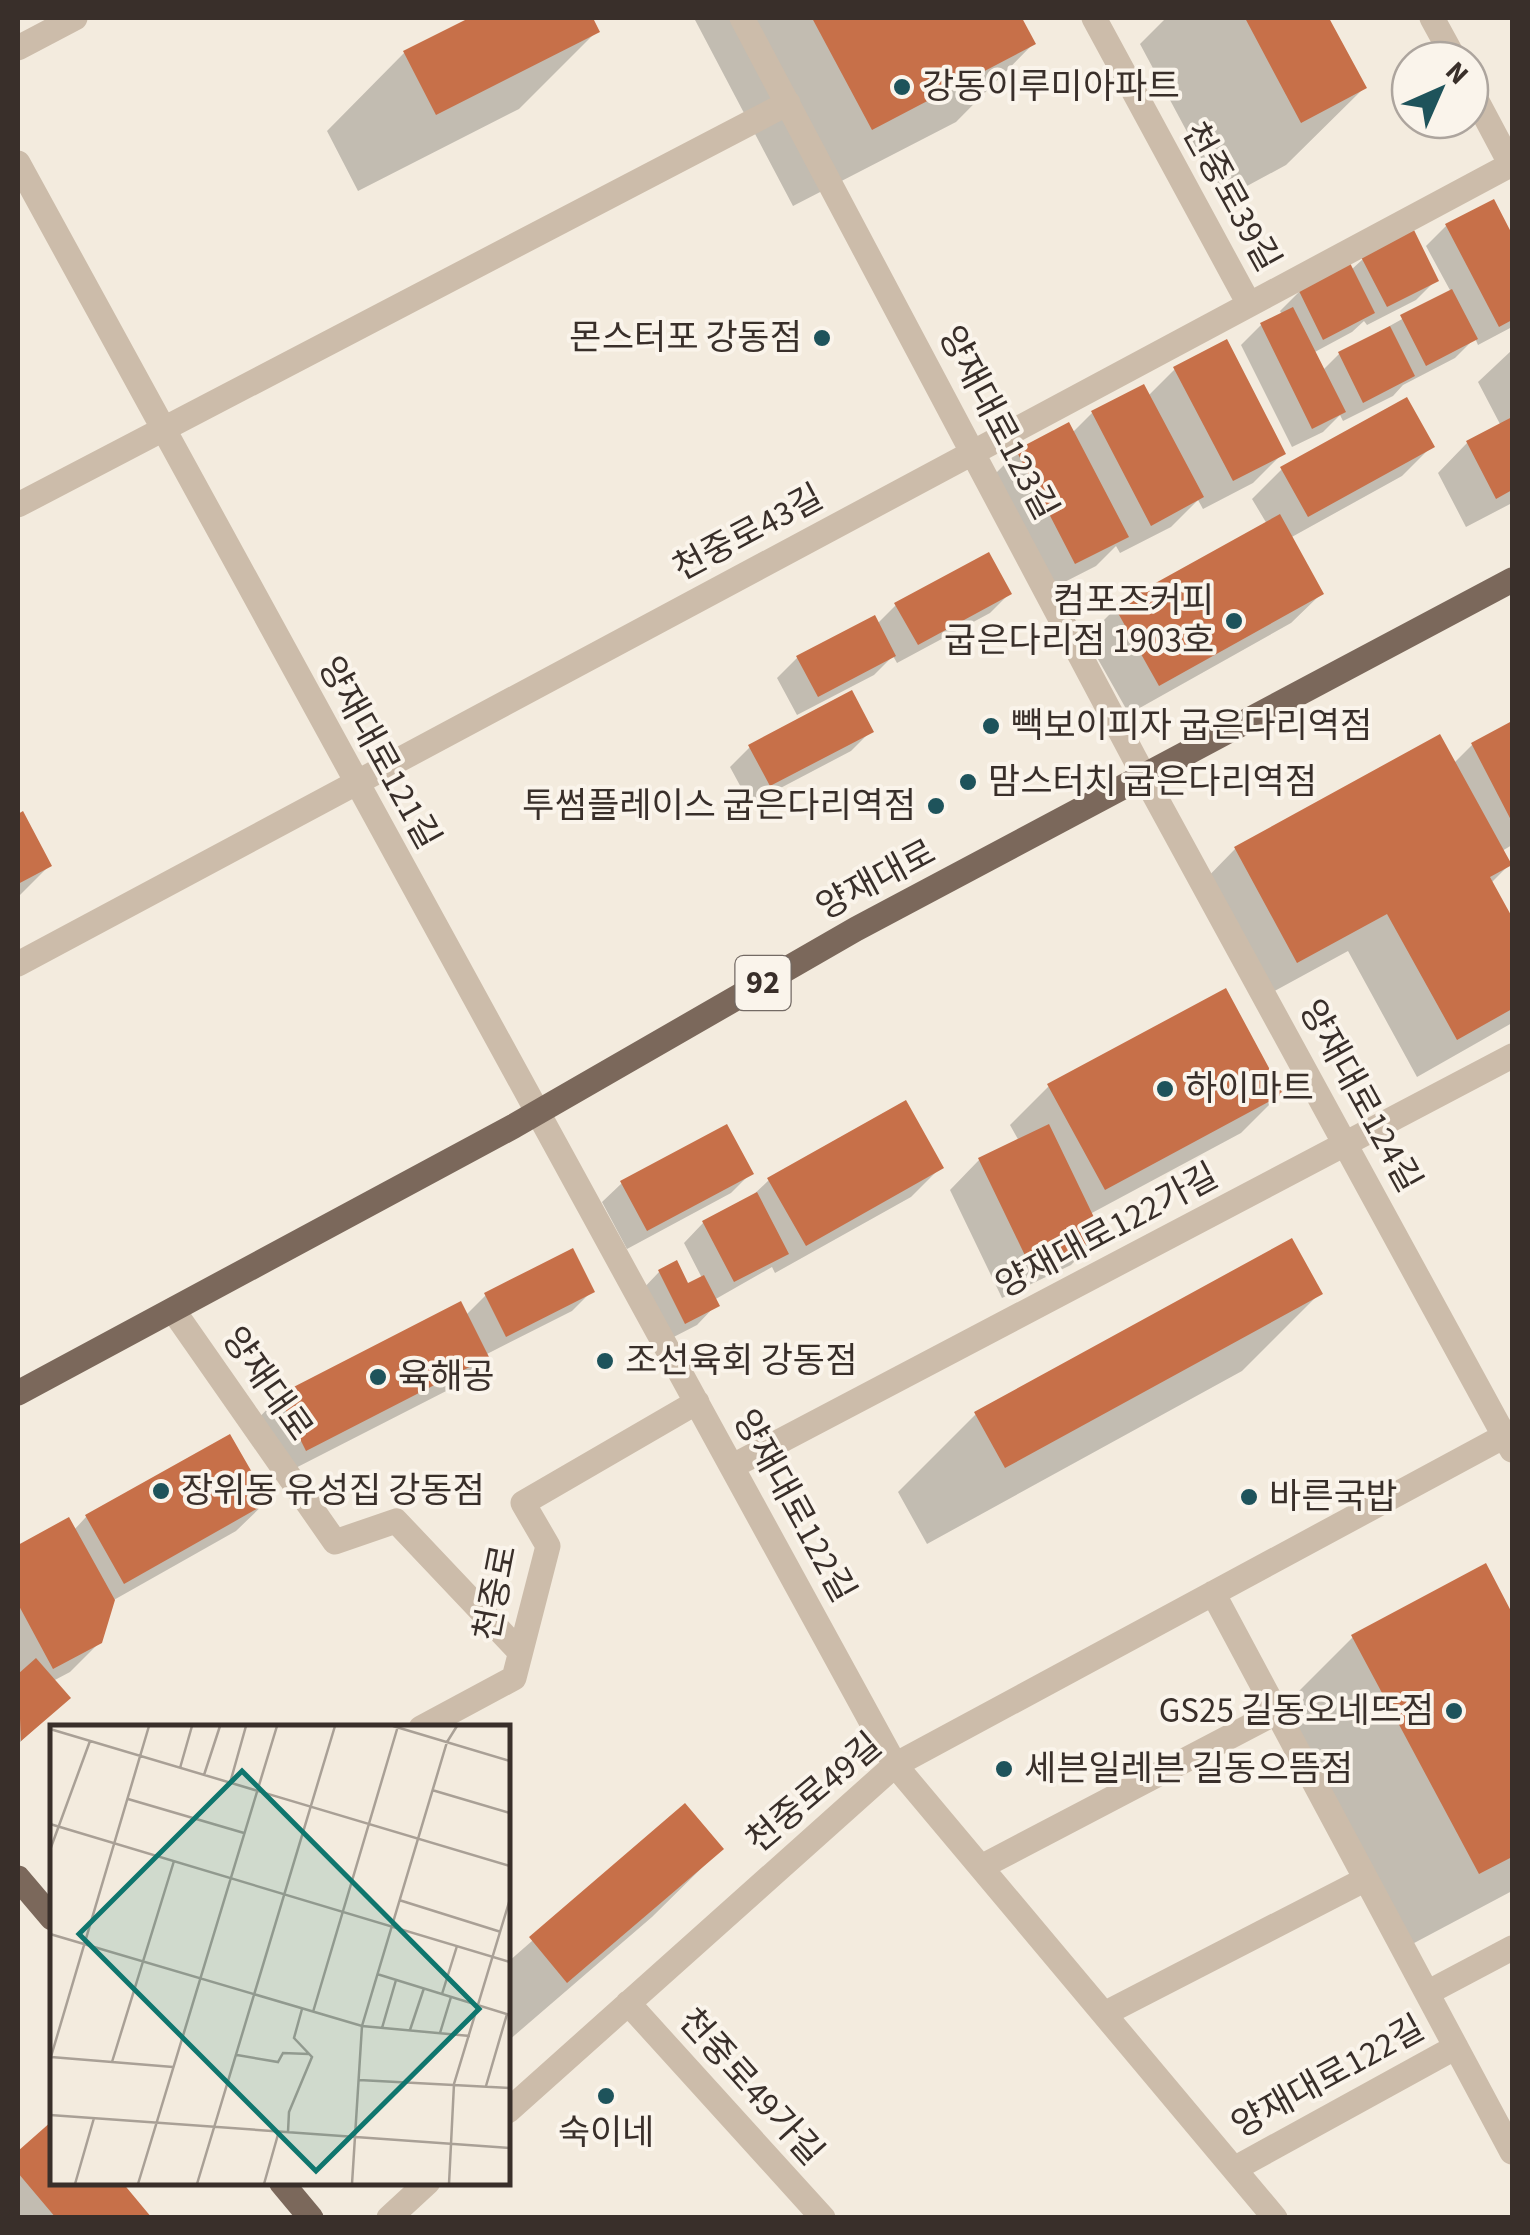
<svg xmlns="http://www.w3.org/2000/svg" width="1530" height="2235" font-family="'Source Sans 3','Noto Sans KR',sans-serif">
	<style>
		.shadow { fill: #0003 }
		.building { fill: #c77049 }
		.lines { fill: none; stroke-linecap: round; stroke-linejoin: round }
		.minor { stroke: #ccbcaa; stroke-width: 25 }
		.major { stroke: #7b685b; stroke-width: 25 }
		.poi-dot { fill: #1e535b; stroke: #faf4eb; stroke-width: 4 }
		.labels { text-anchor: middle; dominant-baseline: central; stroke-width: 8; stroke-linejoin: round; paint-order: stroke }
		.shield { fill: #faf4eb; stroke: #736a64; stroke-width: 2.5 }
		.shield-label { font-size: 32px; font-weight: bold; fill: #392f2a }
		.poi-label { font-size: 35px; fill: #392f2a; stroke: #faf4eb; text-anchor: start }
		.street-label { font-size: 35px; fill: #392f2a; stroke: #faf4eb }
		.inset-road { fill: none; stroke: #a9a096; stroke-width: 2.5 }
		.view { fill: #0f766e; fill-opacity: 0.15; stroke: #0f766e; stroke-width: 5 }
		.inset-edge { fill: none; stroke: #392f2a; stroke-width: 5 }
	</style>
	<rect width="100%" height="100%" fill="#f3ebde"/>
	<path class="shadow" d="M474,18H590L597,31L519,109L358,191L327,131L404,53Z
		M694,18H1020L1033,44L956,122L793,206Z
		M1166,18H1326L1364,88L1286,165L1223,199L1140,44Z
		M1493,202L1512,239V327L1478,345L1475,338L1455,358L1403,385L1393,396L1343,421L1340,415L1323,432L1292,447L1241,345L1261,325L1282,315L1280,311L1299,292L1351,270L1363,259L1436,280L1416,300L1367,325L1364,321L1352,332L1313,353L1322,371L1339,354L1451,292L1426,246L1446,226Z
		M1512,350V503L1466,527L1438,473L1467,443L1500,424L1478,382Z
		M1175,369L1283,453L1253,483L1203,509L1198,500L1171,527L1120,553L1116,546L1096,566L1045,592L987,482L1017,452L1068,425L1072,433L1092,413L1148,396Z
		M1432,446L1402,476L1290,538L1321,594L1291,623L1129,714L1086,638L1116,608L1267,524L1252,499L1282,469Z
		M1009,594L990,613L897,663L893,656L874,675L797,715L777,678L797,658L877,624L896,605Z
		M1512,723V845L1502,851L1509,865L1491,883L1512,922V1023L1417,1077L1348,951L1258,1000L1197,888L1235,849L1453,764L1472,745Z
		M871,731L851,751L750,804L730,767L750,747Z
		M22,815L49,866L18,897V817Z
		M1049,1086L1280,1094L1241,1133L1090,1214L1100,1235L1071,1265L1002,1298L950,1190L979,1160L1019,1141L1010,1125Z
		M941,1167L911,1197L775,1273L772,1267L714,1300L716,1305L697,1325L664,1342L640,1292L659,1272L687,1286L702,1278L684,1243L703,1223L750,1198L769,1180Z
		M751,1173L731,1193L627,1249L602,1202L622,1183Z
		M592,1291L572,1311L485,1355L456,1386L276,1478L250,1427L279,1397L465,1316L486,1295Z
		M1320,1293L1242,1371L927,1544L898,1492L976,1414Z
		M266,1502L236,1531L112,1601L100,1642L70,1672L53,1681L68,1698L18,1744V1547L68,1520L74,1530L86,1517Z
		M1485,1567L1512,1618V1891L1401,1950L1275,1715L1353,1637Z
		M685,1807L721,1849L652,1917L508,2041V1962Z
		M52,2124V2182L149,2218H18V2154Z"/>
	<path class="building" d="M469,18H593L600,32L436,115L403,51Z
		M812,18H1022L1036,44L872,130Z
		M1245,18H1329L1367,88L1301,123Z
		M1494,199L1512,234V320L1499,327L1445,224Z
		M1414,230L1439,281L1387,307L1361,257Z
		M1350,263L1375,313L1323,340L1298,289Z
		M1452,289L1478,339L1426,366L1400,315Z
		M1293,307L1346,412L1312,429L1260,323Z
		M1390,326L1415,376L1363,403L1338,352Z
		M1227,339L1286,454L1233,481L1173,367Z
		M1144,384L1204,497L1151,526L1091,411Z
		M1407,397L1435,447L1308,517L1280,467Z
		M1512,417V490L1496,499L1466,441Z
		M1069,422L1129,537L1075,564L1016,450Z
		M1280,514L1324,594L1159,686L1114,606Z
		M989,552L1012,594L918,645L894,603Z
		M875,615L896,656L818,697L796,656Z
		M852,690L874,732L770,786L748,745Z
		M1512,721V822L1471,743Z
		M1440,734L1512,865L1490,877L1512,917V1009L1457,1040L1387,914L1297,963L1234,847Z
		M23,811L52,866L18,884V814Z
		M1226,988L1283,1094L1105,1190L1047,1084Z
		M906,1100L944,1168L806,1246L767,1178Z
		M727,1124L754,1174L647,1231L620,1181Z
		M1049,1124L1103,1236L1032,1270L978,1158Z
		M757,1192L789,1254L734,1282L702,1221Z
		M1292,1238L1323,1294L1005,1468L974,1412Z
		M573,1248L595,1292L506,1337L484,1293Z
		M677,1260L688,1283L704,1275L720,1306L685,1324L658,1270Z
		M461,1301L489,1357L306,1451L278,1395Z
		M230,1434L269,1502L124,1584L85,1515Z
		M69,1517L115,1600L102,1643L53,1669L18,1604V1545Z
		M1486,1563L1512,1613V1857L1479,1874L1351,1635Z
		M36,1658L71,1698L21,1741L18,1674Z
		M685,1803L724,1849L567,1983L529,1937Z
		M52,2121V2182H122L152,2218H56L18,2173V2151Z"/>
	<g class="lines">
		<path class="minor" d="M742,18L1144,776L1512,1450
			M1094,18L1249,304
			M1432,18L1455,60
			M18,48L75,18
			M1470,88L1512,167
			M18,163L895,1765L1275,2218
			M18,505L788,103
			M18,964L1512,164
			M173,1310L335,1542L396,1521L520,1652
			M733,1466L1512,1056
			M1213,1593L1512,2152
			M421,1728L514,1678L548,1546L523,1503L697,1402
			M981,1867L1277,1712
			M1427,1993L1512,1948
			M628,2003L823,2218
			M1104,2014L1366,1879
			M508,2111L895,1765L1512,1432
			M1234,2169L1456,2047
			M389,2218L428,2182"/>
		<path class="major" d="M18,1393L514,1126L856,929L1512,580
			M18,1878L52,1918
			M281,2182L311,2218"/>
	</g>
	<g class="poi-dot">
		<circle cx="902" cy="87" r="10"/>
		<circle cx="822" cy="338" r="10"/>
		<circle cx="1234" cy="621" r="10"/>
		<circle cx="991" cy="726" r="10"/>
		<circle cx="968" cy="782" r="10"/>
		<circle cx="936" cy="806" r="10"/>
		<circle cx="1165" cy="1089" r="10"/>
		<circle cx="605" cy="1361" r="10"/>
		<circle cx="378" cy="1377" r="10"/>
		<circle cx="161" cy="1491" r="10"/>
		<circle cx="1249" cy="1497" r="10"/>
		<circle cx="1454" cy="1711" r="10"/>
		<circle cx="1004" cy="1769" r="10"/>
		<circle cx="606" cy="2096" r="10"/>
	</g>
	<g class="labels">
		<rect class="shield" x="735.5" y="956" width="55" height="54" rx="8"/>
		<g class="shield-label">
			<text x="763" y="983">92</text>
		</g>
		<g class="poi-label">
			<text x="922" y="87">강동이루미아파트</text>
			<text x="802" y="338" text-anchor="end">몬스터포 강동점</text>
			<text x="1214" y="601" text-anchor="end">컴포즈커피<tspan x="1214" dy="40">굽은다리점 1903호</tspan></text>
			<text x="1011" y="726">빽보이피자 굽은다리역점</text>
			<text x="988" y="782">맘스터치 굽은다리역점</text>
			<text x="916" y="806" text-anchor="end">투썸플레이스 굽은다리역점</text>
			<text x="1185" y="1089">하이마트</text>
			<text x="625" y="1361">조선육회 강동점</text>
			<text x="398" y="1377">육해공</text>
			<text x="181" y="1491">장위동 유성집 강동점</text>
			<text x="1269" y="1497">바른국밥</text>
			<text x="1434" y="1711" text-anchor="end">GS25 길동오네뜨점</text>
			<text x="1024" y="1769">세븐일레븐 길동으뜸점</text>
			<text x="606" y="2133" text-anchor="middle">숙이네</text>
		</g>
		<g class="street-label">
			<text transform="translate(1231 197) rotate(61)">천중로39길</text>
			<text transform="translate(998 423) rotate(62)">양재대로123길</text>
			<text transform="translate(748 533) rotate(-28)">천중로43길</text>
			<text transform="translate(379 753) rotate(61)">양재대로121길</text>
			<text transform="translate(876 880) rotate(-28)">양재대로</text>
			<text transform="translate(1360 1096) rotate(61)">양재대로124길</text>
			<text transform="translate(1107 1231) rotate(-28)">양재대로122가길</text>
			<text transform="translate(267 1384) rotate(55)">양재대로</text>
			<text transform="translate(794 1506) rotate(61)">양재대로122길</text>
			<text transform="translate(496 1593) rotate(-79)">천중로</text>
			<text transform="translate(814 1793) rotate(-40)">천중로49길</text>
			<text transform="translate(1328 2077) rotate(-29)">양재대로122길</text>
			<text transform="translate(751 2087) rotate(48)">천중로49가길</text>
		</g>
	</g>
	<g transform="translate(50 1725)">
		<rect width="460" height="460" fill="#f3ebde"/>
		<path class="inset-road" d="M343,1L460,36M0,4L460,141M130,43L142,1M154,50L170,1M180,58L196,1M382,65L460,88M78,74L194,108M0,99L460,237M0,125L40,16M349,175L451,207M0,209L312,301L420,311M327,249L460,290M392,269L407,221M263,287L348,1M332,303L346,255M360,305L374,263M390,308L401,272M187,330L228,337L233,328L259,329M1,332L123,342M0,335L99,1M62,337L124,136M309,355L460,363M436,361L457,289M0,390L460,423M238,407L239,387L262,332L244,313L252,284M25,459L44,393M88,459L227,1M147,459L285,1M214,459L229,406M302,459L312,301L397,17L407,1M399,459L404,359L460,174"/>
		<path class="view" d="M192,46L429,284L266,446L29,209Z"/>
		<rect width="460" height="460" class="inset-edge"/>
	</g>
	<rect width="1530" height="2235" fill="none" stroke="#392f2a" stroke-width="40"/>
	<g transform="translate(1440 90) rotate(45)"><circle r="48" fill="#faf4eb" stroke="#ada59e" stroke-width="2.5"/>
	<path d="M0-8L18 38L0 25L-18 38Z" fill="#1e535b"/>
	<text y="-15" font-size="28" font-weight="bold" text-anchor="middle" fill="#392f2a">N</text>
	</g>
</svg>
